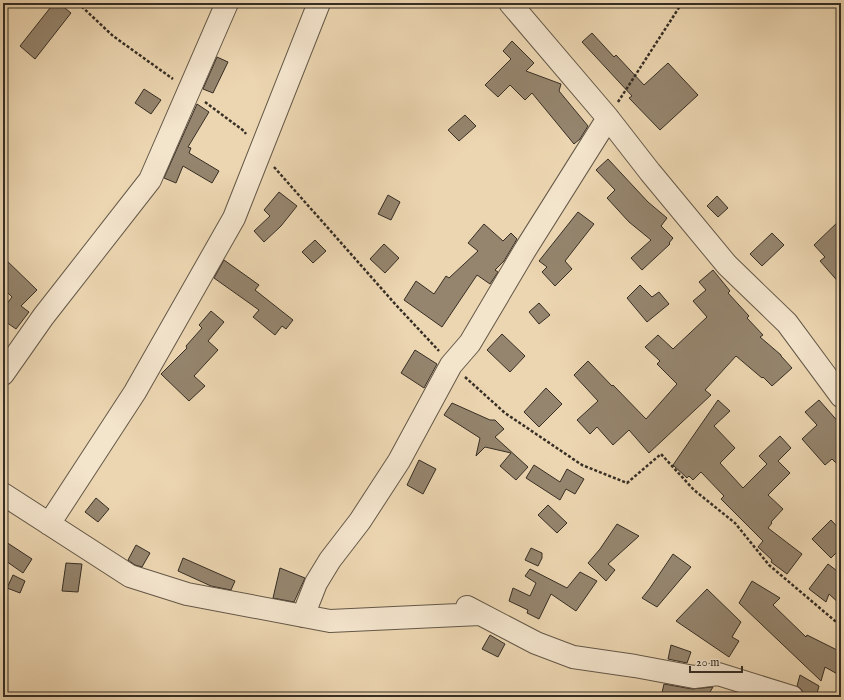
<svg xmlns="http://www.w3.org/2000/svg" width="844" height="700" font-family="'IM FELL English',serif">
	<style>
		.building { fill: #95856e; stroke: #362e25 }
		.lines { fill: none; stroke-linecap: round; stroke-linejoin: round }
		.minor-casing { stroke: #645848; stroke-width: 24 }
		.path { stroke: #362e25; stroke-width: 2.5; stroke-dasharray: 3 2; stroke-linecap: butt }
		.minor { stroke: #f3e4cc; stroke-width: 22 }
	</style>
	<rect width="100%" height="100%" fill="#ecd6b1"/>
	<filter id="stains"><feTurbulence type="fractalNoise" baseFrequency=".005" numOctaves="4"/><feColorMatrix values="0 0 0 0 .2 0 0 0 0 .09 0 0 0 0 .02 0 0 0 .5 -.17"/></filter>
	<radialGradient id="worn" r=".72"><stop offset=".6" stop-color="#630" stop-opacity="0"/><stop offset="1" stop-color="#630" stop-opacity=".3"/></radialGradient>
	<path class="building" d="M54,3H59L71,13L35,59L20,46Z
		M592,33L614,57L616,55L644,85L668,63L698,95L660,130L629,98L632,96L582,42Z
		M512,41L534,63L526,71L561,84L559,91L588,126L580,139L574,144L532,93L525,100L510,85L498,97L485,85L511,59L503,51Z
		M217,57L228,62L213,93L203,89Z
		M144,89L161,100L151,114L135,103Z
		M197,104L209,112L188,147L191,148L189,153L219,171L212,183L183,166L176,183L164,178Z
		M465,115L476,126L459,141L448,130Z
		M608,159L648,202L667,218L661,226L673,238L669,243L670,244L642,270L631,258L651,240L629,222L607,198L615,190L596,170Z
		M279,192L297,206L281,226L264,242L254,231L270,216L264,210Z
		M388,195L400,202L391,220L378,214Z
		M717,196L728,208L718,217L707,206Z
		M578,212L594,224L565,261L572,269L555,286L542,272L547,267L539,261Z
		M841,219V285L820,261L825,257L814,245Z
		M484,224L503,241L511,233L517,239L504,261L495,270L498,272L490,284L477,275L442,327L404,300L416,281L434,294L446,276L449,278L478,251L468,243Z
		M772,233L784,245L762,266L750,254Z
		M315,240L326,251L313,263L302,252Z
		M384,244L399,258L385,273L370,259Z
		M3,257L37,290L21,306L29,312L16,329L6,322L3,325V309L12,297L3,288Z
		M224,260L259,285L255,290L293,320L286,329L282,326L275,335L253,317L259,310L214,278Z
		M713,270L730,291L728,293L749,316L747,318L763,335L760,337L781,355V356L792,368L772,386L763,377L762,378L736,356L705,390L711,395L649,453L629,430L613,445L597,427L590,434L577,420L598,401L574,375L588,361L612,386L613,385L646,419L677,384L657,364L660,361L645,347L658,335L673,349L707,317L693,301L706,290L699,282Z
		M640,285L652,297L659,292L669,304L647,322L627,298Z
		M539,303L550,315L539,324L529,312Z
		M211,311L224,322L208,341L218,350L194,376L205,386L189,401L161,374L187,348L186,346L202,328L199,325Z
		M502,334L525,356L510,372L487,350Z
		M415,350L437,364L424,388L401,373Z
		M546,388L562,404L539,427L524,412Z
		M718,400L730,411L714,426L735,448L720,463L743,488L767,464L759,456L780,436L791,448L778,461L790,473L768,495L783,509L771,522L772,523L768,528L802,554L787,574L771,562L772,560L758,547L763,541L721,499L724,496L701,472L693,480L689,476L687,478L673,465Z
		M819,400L841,425V468L832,459L825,465L802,439L817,425L805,412Z
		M452,403L490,420H495L504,429L495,437L528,467L516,480L500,466L511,453L485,447L476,456L480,438L444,415Z
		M419,460L436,469L423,494L407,485Z
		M534,465L560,482L567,469L584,479L575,494L566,489L560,500L526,478Z
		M96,498L109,509L98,522L85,512Z
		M548,505L567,523L557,533L538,515Z
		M831,520L841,531V548L831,558L812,539Z
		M617,524L639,536L608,564L615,570L606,581L588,563L600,549Z
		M3,540L32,559L23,573L3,559Z
		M136,545L150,553L142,567L135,565L128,560Z
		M531,548L542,553V558L538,566L525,560Z
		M673,554L691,567L657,607L642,598L650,588Z
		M183,558L235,581L231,590L211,586L178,571Z
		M66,563L82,564L78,592L62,591Z
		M828,564L841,574V605L829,594L826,602L809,589Z
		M280,568L305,578L294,602L273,598Z
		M530,569L567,588L580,572L597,581L576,611L551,594L539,619L527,613L528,610L509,601L513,588L530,596L536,583L525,576Z
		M13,575L25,581L20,593L7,588Z
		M752,581L780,598L773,605L806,637L807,635L841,652V676L825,667L821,681L739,603Z
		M707,589L741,622L732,637L739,641L729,657L676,621Z
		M490,635L505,644L498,657L482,649Z
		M671,645L691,652L687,663L668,659Z
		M800,675L819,686L816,697H804V694L801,689L797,686Z
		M664,684L692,689L713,687L707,697H661Z"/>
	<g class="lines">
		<g class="minor-casing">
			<path id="minor" d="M510,3L608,118L650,172L727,265L787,323L841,396
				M3,374L43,317L150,180L227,3
				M3,494L130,576L187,594L330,621L480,614
				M49,524L135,392L234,218L319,3
				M467,607L536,643L573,657L635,666L694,677L718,674L792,697
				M303,616L316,583L330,560L360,521L399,461L451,365L470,343L525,250L608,118"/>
		</g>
		<path class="path" d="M78,3L113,36L173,79
			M205,102L244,131L246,134
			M618,102L682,3
			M274,167L396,305L439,351
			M465,377L505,413L582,465L627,483L661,454L694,490L735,523L769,565L841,626"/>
		<use href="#minor" class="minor"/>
	</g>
	<rect width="844" height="700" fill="none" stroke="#ecd6b1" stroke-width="16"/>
	<rect x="4" y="4" width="836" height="692" fill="none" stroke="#362e25" stroke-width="2"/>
	<rect x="8" y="8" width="828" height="684" fill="none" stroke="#362e25"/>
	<path d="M690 666v6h52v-6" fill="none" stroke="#362e25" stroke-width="2"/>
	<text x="696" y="666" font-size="12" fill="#362e25" stroke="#f3e4cc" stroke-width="3" paint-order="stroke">20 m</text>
	<rect width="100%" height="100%" filter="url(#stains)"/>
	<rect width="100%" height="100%" fill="url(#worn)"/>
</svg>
